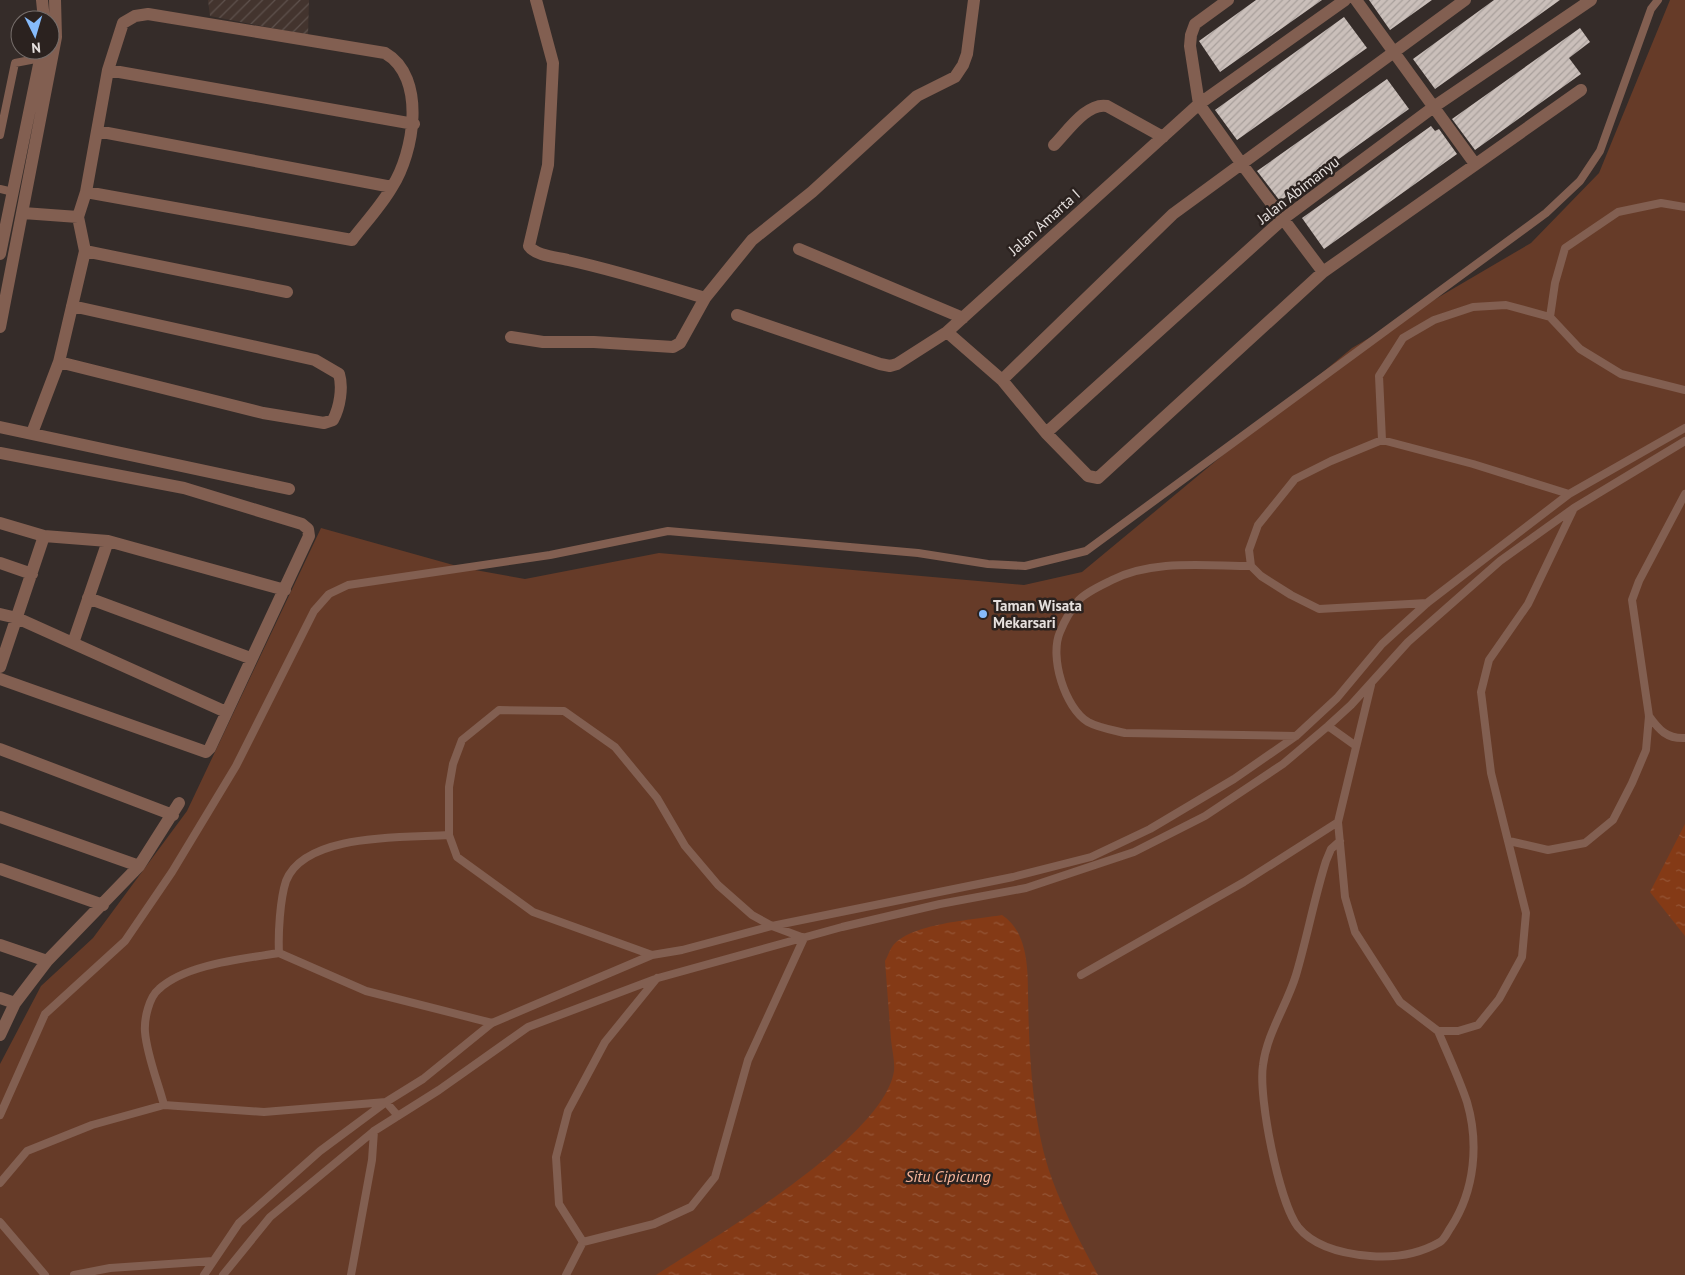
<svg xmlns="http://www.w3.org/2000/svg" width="1685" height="1275" font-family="'PT Sans',sans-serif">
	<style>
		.industrial { fill: url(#industrial-furrows) }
		.park { fill: #663b28 }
		.water { fill: url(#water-ripples) }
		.building { fill: url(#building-hatch) }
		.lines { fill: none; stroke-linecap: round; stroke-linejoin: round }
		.lane { stroke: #825f51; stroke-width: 8 }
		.street { stroke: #825f51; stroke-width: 12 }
		.poi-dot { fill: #86bbfb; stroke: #2b221f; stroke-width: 2 }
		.labels { text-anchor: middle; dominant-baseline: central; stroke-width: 5; stroke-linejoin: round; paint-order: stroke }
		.street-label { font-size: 15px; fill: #e6e0de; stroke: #2b221f }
		.poi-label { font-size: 15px; font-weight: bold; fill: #e6e0de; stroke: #2b221f; text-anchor: start }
		.water-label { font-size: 16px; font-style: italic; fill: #f9b79c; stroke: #2b221f }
	</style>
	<defs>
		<pattern id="industrial-furrows" width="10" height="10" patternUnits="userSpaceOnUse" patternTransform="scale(1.25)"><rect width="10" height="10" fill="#43342e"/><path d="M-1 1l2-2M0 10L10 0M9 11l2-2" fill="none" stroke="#5e514c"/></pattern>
		<pattern id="water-ripples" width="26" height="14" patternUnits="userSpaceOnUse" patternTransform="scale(1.25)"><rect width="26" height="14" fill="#843a16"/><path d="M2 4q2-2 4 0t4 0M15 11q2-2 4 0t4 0" fill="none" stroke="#955637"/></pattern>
		<pattern id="building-hatch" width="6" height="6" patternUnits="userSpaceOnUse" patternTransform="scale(1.25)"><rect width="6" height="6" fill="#cabfba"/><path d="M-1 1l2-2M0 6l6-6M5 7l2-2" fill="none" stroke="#a9a09c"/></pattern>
	</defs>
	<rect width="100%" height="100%" fill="#352c29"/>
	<path class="industrial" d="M208,0H309L308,35L210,16Z"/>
	<path class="park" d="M1670,0H1685V1275H0V1064L41,986L93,938L187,811L321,528L464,568L525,579L659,553L1024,585L1082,572L1352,348L1531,243L1599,173Z"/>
	<path class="water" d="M1685,824V936L1650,892Z
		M1002,915C1027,931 1028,967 1028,994C1029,1053 1032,1124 1052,1179C1064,1212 1081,1244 1098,1275H656C713,1238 884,1138 894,1071C895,1061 892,1050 891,1040C889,1014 887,987 885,961C888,956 889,951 892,947C909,923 974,920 1002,915Z"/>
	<path class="building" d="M1256,0H1322L1220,72L1199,41Z
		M1369,0H1432L1390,30Z
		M1494,0H1560L1435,89L1413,59Z
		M1344,17L1367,48L1237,140L1215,110Z
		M1580,28L1590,42L1569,58L1581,74L1475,150L1452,119Z
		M1387,79L1409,109L1280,201L1257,171Z
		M1431,126L1435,131L1439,129L1457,154L1324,249L1302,218Z"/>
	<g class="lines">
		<path class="lane" d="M0,135L15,63L41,58
			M0,189L13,192
			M1685,207L1661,203L1618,212L1565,248L1555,283L1550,317L1580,349L1621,374L1685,390
			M1550,317L1506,305L1473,307L1434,320L1403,338L1379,376L1382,440L1473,464L1569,494
			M1382,440L1331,461L1295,479L1258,525L1249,550L1251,566L1261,576L1291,595L1319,609L1427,603
			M1251,566C1206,566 1153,559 1112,580C1102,585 1086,592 1079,600C1072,608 1064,622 1060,632C1049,657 1065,708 1088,722C1099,728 1113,730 1125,733L1296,736
			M1649,716C1659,730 1667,739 1685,738
			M1328,726L1356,746
			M1338,822L1345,897L1355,932L1400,1002L1438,1031H1458L1478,1025L1499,999L1522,957L1526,913L1491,773L1481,692L1489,660L1528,604L1573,510
			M449,835C407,838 305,832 286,881C280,899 278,934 279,953L366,991L492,1023
			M1340,841L1331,849L1326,861C1314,899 1307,938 1296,975C1287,1005 1267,1033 1263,1065C1258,1097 1279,1202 1298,1227C1315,1248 1345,1254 1370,1256C1394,1258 1419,1254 1440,1242C1445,1239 1448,1231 1451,1227C1475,1190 1479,1143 1467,1102C1459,1078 1448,1055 1438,1031
			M1509,841L1548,850L1585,843L1613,820L1632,783L1646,750L1649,716L1632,600L1639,581L1685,494
			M1081,975L1244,882L1338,822L1371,685
			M164,1105L264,1112L386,1102L398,1116
			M0,1115L45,1014L125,941L172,872L236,766L314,611L329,594L348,585L550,555L668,531L918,553L988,564L1025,566L1086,551L1546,213L1580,181L1600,151L1651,9L1658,0
			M0,1183L27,1151L92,1125L164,1105C158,1082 147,1056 145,1032C144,1019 149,997 159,989C186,964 243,959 279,953
			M0,1222L45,1275
			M583,1242L654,1224L691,1207L715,1177L748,1060L804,938L772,926L752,915L718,885L685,846L657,798L615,747L564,711L499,710L462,740L453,764L449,787V835L457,857L533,912L652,955
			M74,1275L110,1268L213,1261
			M204,1275L239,1223L320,1151L386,1102L423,1079L492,1023L652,955L682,950L772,926L1013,877L1091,857L1150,829L1234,779L1296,736L1337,698L1382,644L1427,603L1569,494L1685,428
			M223,1275L270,1217L374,1131L439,1090L528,1027L658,978L842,927L940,904L1026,888L1134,852L1205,816L1283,764L1328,726L1351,705L1408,642L1500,561L1574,508L1685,441
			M351,1275L372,1160L374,1131
			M566,1275L583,1242L559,1204L556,1157L568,1111L605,1042L657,978"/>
		<path class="street" d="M42,0L44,20
			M536,0L553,63L548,165L529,246C536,256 556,257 568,260C614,270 659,284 705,298
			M1228,0L1195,24L1191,35L1190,46L1199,104L1241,163L1323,272
			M1356,0L1475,164
			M108,70L414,124
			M97,131L392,187
			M1054,145C1067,132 1087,102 1107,106L1163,137
			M23,213L78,217
			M799,249L963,318
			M85,251L287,292
			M0,254L42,50
			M737,315L880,364L890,366L897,364L947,332L1199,104L1345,0
			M0,327L56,37L55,0
			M947,332L1002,380L1046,433L1088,476L1098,478L1323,272L1581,90
			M511,337L543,342H594L673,347L680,343L705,298L752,240L812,192L917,96L955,77L963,65L967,54L974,0
			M59,362L263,413L324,423L333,420C340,407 343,387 339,374L315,360L72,306
			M1002,380L1173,214L1465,0
			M0,427L289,489
			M32,433L59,362L85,251L78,217L86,192L108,70L123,23L135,16L148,14L385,53C427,77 414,153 392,187C381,206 365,223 352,240L86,192
			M1046,433L1283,219L1435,106L1591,0
			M0,453L184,488L302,524L308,529L309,536L210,748L206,752L0,679
			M0,523L44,536L108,541L285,590
			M0,563L32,574
			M88,598L250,658
			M0,614L17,618L226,712
			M73,643L108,541
			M0,667L44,536
			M0,749L173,815
			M0,817L139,866
			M0,869L103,905
			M0,945L47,961
			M0,998L15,1003
			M0,1035L15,1003L47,961L139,866L179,803"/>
	</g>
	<circle class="poi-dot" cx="983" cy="614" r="5"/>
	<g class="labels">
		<g class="street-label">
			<text transform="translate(1298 190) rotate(-38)">Jalan Abimanyu</text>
			<text transform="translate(1044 222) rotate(-42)">Jalan Amarta I</text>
		</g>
		<g class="poi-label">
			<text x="993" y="605">Taman Wisata<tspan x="993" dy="17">Mekarsari</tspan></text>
		</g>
		<g class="water-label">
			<text x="948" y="1176">Situ Cipicung</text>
		</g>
	</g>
	<g transform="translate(35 35) rotate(175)"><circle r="24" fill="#2b221f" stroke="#766e6b"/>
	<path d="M0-4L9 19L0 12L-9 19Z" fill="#86bbfb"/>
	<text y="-8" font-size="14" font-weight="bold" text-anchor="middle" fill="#e6e0de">N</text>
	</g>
</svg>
